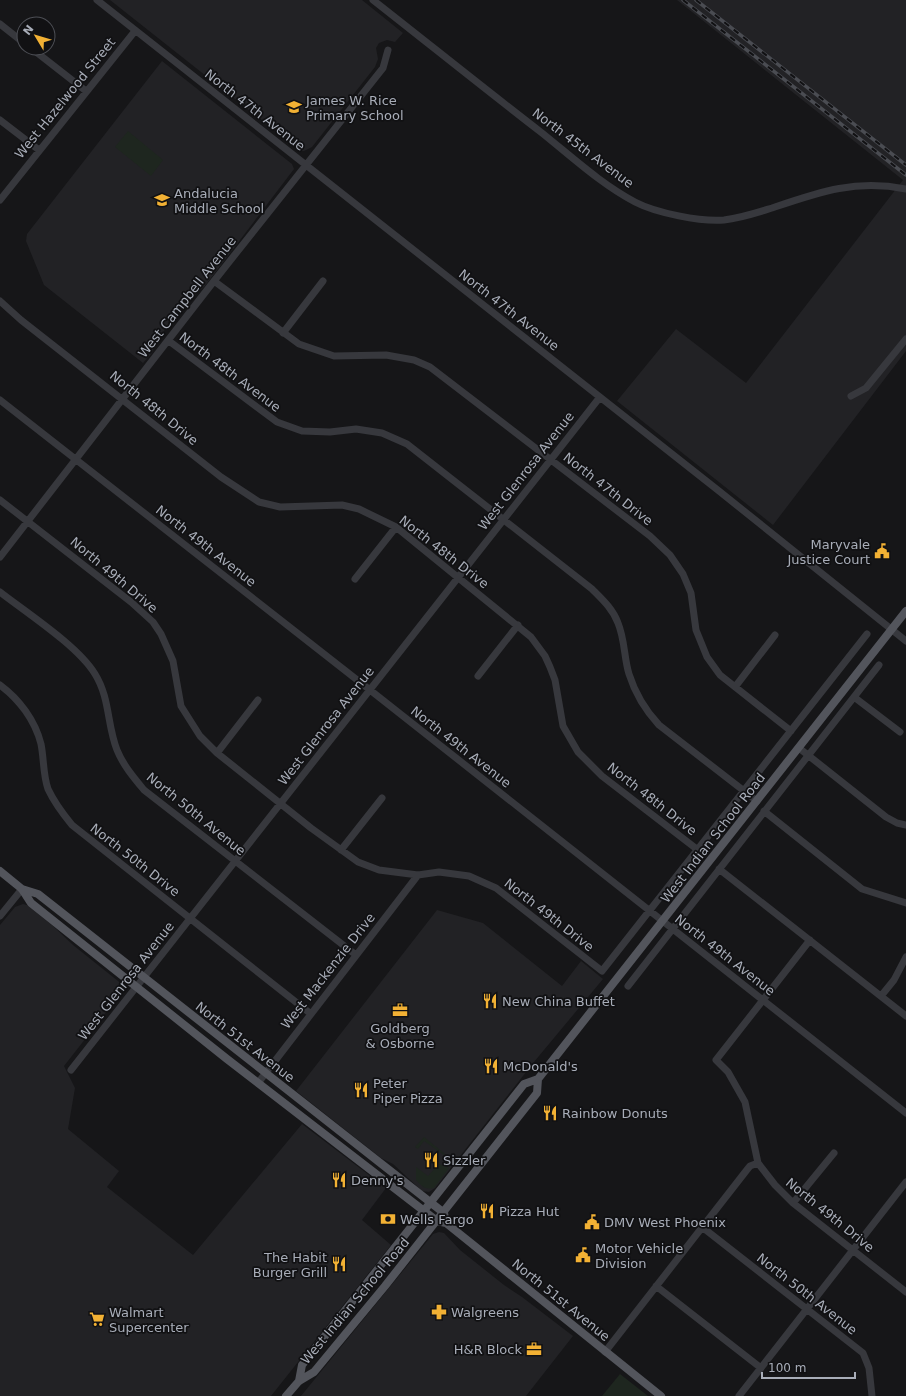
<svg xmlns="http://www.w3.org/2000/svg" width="906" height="1396" font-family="'DejaVu Sans',sans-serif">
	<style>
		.built { fill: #222225 }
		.green { fill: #1e261f }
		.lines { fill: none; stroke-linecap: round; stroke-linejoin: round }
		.minor { stroke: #37383d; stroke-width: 7 }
		.major { stroke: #53555c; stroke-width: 8 }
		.rail-casing { stroke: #4a4c52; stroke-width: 3.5 }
		.rail { stroke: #111113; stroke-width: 2; stroke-dasharray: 6; stroke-linecap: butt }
		.labels { text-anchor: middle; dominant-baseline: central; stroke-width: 3.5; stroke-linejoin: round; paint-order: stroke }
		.street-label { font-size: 13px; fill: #a8adb8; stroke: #111113 }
		.poi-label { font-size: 13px; fill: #a8adb8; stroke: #111113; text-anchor: start }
	</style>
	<rect width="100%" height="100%" fill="#161618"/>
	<path class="built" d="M110,0H362L403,33L395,42L387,40L379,43L376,48L378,59L375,67L312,147L304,151H301Z
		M677,0H906V351L773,525L617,401L676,329L746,383L903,180Z
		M162,61L292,164L294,169L205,286L187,302L156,341L152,353L143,363L44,285L26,241L27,234Z
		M23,904L27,905L52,925L73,945L123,985L122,992L64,1066L75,1088L68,1129L119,1171L107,1187L193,1255L302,1124L386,1188L362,1220L391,1245L271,1396H0V925L15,907Z
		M437,910L483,923L562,986L581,961L603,979L534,1062L435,1188L429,1192L422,1191L393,1164L381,1158L296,1091Z
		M439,1232L444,1233L460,1250L504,1285L522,1297L573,1336L526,1396H301L433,1234Z"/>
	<path class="green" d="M128,131L163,160L151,176L115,147Z
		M424,1137L445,1154L444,1155L424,1141L418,1149L415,1147Z
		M439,1164L449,1168L434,1188C424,1190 422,1186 416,1180V1167L428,1176Z
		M620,1374L648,1396H602Z"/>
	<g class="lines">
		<path class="minor" d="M97,0L719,491L906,641
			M373,0C429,44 485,89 542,133C572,157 601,184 635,202C656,213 701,222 724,220C741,218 756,213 772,208C819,192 855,179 906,189
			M0,24L24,43
			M31,48L86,91
			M0,120L39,150
			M0,200L135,31
			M214,281L299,344L334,356L386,355L414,360L430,367L650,536L670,555L683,574L691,593L696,630L707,657L720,675L791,731
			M0,301L21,320L221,477L259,502L280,507L342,505L359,509L396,527L531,637L545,656L550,667L555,680L563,726L578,752L602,776L698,850
			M283,333L323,281
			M169,341L277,422L302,431L330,432L356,429L382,433L407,444L592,589C602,599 613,609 618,623C625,640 624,658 629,674C635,693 646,711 659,725L757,801
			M851,396L866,388L906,339
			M0,400L370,690L906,1113
			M0,500L131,602L153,622L161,634L173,661L181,706L200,736L217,753L311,828L358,862L379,870L418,875L439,872L469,876L496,888L602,971L867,634
			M0,557L214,281L383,68L388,50
			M355,579L396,527
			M0,592C27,613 78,646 95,674C110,698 107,725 117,750C123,765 134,778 144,790L356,955
			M478,676L518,625
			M0,685C19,699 35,720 41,744C44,759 43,775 48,789C54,802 63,814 72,825L311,1014
			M735,687L775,635
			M854,697L900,732
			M799,748L886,817L897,823L906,825
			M217,753L258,700
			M764,811L862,889L906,903
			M341,850L382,798
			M719,869L906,1016
			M0,916L22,889
			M810,940L716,1060L728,1072L745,1102L758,1163L775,1185L793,1203L906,1292
			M628,986L879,665
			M881,996L894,980L906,957
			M71,1070L600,397
			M258,1083L418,875
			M793,1203L834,1153
			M702,1227L863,1353L869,1368L872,1396
			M656,1286L761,1368
			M605,1352L746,1171L750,1166L758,1163
			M739,1396L906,1182"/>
		<path class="major" d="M0,871L22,889L31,903L227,1059L437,1221L446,1223L661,1396
			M22,889L38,894L444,1213L446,1223
			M299,1381L302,1365L524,1084L538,1079L906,611
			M286,1396L299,1381L314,1372L385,1286L537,1093L538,1079"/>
		<g class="rail-casing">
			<path id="rail" d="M683,0L906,175
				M696,0L906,165"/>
		</g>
		<use href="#rail" class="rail"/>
	</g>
	<defs>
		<g id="school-bare" transform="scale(1.2)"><path d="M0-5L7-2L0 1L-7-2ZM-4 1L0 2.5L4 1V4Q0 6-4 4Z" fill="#f2b134" stroke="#111113" stroke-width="2.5" paint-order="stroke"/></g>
		<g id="civic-bare" transform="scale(1.2)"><path d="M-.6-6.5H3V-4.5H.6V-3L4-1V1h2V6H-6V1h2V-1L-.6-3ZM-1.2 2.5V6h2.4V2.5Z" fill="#f2b134" stroke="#111113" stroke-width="2.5" paint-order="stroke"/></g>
		<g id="restaurant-bare" transform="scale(1.2)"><path d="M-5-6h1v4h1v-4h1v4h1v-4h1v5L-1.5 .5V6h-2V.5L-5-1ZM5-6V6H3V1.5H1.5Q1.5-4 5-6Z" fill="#f2b134" stroke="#111113" stroke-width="2.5" paint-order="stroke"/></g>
		<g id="office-bare" transform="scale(1.2)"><path d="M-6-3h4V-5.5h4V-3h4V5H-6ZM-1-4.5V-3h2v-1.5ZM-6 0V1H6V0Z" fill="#f2b134" stroke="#111113" stroke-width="2.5" paint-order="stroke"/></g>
		<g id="bank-bare" transform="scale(1.2)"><path d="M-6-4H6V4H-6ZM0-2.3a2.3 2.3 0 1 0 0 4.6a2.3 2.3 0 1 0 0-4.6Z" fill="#f2b134" stroke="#111113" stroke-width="2.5" paint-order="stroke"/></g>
		<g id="pharmacy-bare" transform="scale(1.2)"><path d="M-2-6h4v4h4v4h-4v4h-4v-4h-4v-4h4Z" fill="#f2b134" stroke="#111113" stroke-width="2.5" paint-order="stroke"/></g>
		<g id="supermarket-bare" transform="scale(1.2)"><path d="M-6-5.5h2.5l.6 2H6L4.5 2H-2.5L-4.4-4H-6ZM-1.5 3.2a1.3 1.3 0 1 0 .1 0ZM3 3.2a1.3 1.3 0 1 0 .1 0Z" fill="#f2b134" stroke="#111113" stroke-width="2.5" paint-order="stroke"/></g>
	</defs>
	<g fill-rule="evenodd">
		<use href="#school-bare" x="294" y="107"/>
		<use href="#school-bare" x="162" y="200"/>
		<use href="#civic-bare" x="882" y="551"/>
		<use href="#restaurant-bare" x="490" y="1001"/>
		<use href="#office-bare" x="400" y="1010"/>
		<use href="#restaurant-bare" x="491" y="1066"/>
		<use href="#restaurant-bare" x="361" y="1090"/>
		<use href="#restaurant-bare" x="550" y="1113"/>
		<use href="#restaurant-bare" x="431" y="1160"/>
		<use href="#restaurant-bare" x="339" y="1180"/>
		<use href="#restaurant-bare" x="487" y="1211"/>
		<use href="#bank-bare" x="388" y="1219"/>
		<use href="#civic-bare" x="592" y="1222"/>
		<use href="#civic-bare" x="583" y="1255"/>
		<use href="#restaurant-bare" x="339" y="1264"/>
		<use href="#pharmacy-bare" x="439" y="1312"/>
		<use href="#supermarket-bare" x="97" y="1319"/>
		<use href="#office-bare" x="534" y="1349"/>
	</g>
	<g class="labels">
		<g class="street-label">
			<text transform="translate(65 98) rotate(-51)">West Hazelwood Street</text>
			<text transform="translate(255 110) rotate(38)">North 47th Avenue</text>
			<text transform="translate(583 148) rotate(37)">North 45th Avenue</text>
			<text transform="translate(187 297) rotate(-52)">West Campbell Avenue</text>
			<text transform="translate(509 310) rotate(38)">North 47th Avenue</text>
			<text transform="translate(230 372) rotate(37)">North 48th Avenue</text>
			<text transform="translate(154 408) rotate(39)">North 48th Drive</text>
			<text transform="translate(526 471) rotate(-52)">West Glenrosa Avenue</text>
			<text transform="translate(608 489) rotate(38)">North 47th Drive</text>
			<text transform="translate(206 546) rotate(38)">North 49th Avenue</text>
			<text transform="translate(444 552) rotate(38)">North 48th Drive</text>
			<text transform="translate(114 575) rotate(40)">North 49th Drive</text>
			<text transform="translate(326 726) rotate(-52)">West Glenrosa Avenue</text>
			<text transform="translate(461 747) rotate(38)">North 49th Avenue</text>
			<text transform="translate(652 799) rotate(38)">North 48th Drive</text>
			<text transform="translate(196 814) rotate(39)">North 50th Avenue</text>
			<text transform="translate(713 838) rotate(-52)">West Indian School Road</text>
			<text transform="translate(135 860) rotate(38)">North 50th Drive</text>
			<text transform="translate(549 915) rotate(38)">North 49th Drive</text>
			<text transform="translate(725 955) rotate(38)">North 49th Avenue</text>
			<text transform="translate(328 971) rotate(-52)">West Mackenzie Drive</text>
			<text transform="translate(126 981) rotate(-52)">West Glenrosa Avenue</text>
			<text transform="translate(245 1042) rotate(38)">North 51st Avenue</text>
			<text transform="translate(830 1215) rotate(39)">North 49th Drive</text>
			<text transform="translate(807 1294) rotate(38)">North 50th Avenue</text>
			<text transform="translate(561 1300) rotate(39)">North 51st Avenue</text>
			<text transform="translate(355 1301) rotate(-50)">West Indian School Road</text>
		</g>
		<g class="poi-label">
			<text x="306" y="100">James W. Rice<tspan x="306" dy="15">Primary School</tspan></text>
			<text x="174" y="193">Andalucia<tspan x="174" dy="15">Middle School</tspan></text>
			<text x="870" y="544" text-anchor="end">Maryvale<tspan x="870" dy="15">Justice Court</tspan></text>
			<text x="502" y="1001">New China Buffet</text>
			<text x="400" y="1028" text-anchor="middle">Goldberg<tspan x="400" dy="15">&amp; Osborne</tspan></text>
			<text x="503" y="1066">McDonald's</text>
			<text x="373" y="1083">Peter<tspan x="373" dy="15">Piper Pizza</tspan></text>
			<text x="562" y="1113">Rainbow Donuts</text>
			<text x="443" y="1160">Sizzler</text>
			<text x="351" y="1180">Denny's</text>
			<text x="499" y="1211">Pizza Hut</text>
			<text x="400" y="1219">Wells Fargo</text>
			<text x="604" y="1222">DMV West Phoenix</text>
			<text x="595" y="1248">Motor Vehicle<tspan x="595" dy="15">Division</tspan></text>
			<text x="327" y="1257" text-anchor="end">The Habit<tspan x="327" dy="15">Burger Grill</tspan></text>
			<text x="109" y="1312">Walmart<tspan x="109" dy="15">Supercenter</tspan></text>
			<text x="451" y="1312">Walgreens</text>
			<text x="522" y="1349" text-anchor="end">H&amp;R Block</text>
		</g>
	</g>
	<g transform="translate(36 36) rotate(308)"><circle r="19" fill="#111113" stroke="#4d4f55"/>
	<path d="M0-3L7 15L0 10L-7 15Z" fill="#f2b134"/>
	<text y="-6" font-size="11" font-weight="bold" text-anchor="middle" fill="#a8adb8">N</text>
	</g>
	<path d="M762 1372v6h93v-6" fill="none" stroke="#a8adb8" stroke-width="2"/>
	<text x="768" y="1372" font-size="12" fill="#a8adb8" stroke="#111113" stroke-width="3" paint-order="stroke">100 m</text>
</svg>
